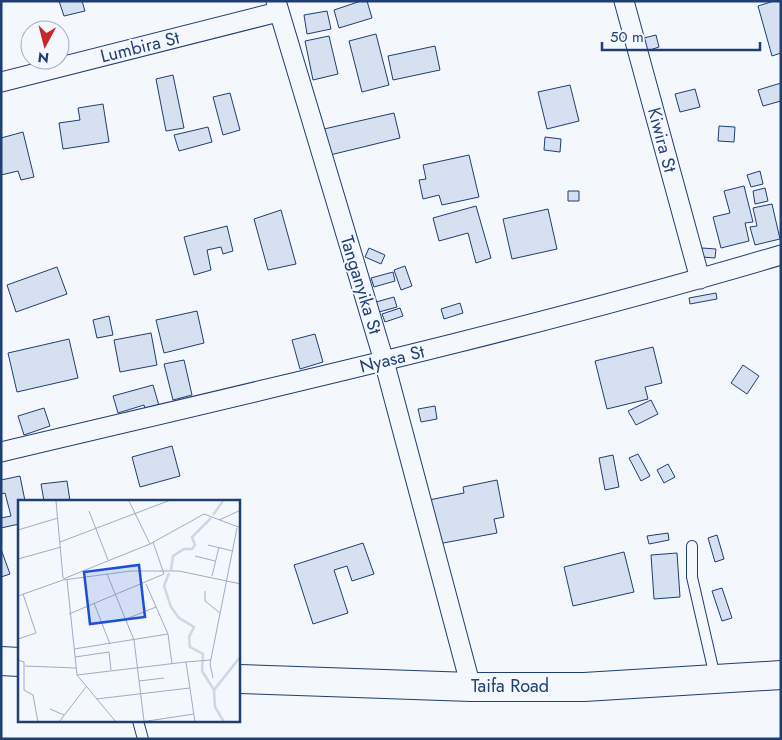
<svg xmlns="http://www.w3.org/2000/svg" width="782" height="740" font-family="Jost,sans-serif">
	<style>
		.building { fill: #d5e0f0; stroke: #1d3f73 }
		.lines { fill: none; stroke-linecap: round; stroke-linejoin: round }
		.lane-casing { stroke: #1d3f73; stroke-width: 12 }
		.street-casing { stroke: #1d3f73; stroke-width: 21 }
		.highway-casing { stroke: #1d3f73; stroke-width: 30 }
		.lane { stroke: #f4f7fb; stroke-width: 10 }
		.street { stroke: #f4f7fb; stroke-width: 19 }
		.highway { stroke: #f4f7fb; stroke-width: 28 }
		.labels { text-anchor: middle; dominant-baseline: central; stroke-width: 4; stroke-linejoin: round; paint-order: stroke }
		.street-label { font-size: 18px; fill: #1d3f73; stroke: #f4f7fb }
		.inset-river { fill: none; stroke: #cfd7e4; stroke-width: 2.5 }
		.inset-road { fill: none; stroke: #9eadc5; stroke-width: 1 }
		.view { fill: #1d4ed8; fill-opacity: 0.15; stroke: #1d4ed8; stroke-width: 2.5 }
		.inset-edge { fill: none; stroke: #1d3f73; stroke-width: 2.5 }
	</style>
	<rect width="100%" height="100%" fill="#f4f7fb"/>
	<path class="building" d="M59,1H82L85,11L64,16Z
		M361,1H367L372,18L339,28L334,10Z
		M774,1H781V53L772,56L758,6Z
		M327,11L331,29L307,34L304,15Z
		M376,34L389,85L362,92L349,41Z
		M656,35L659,47L647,51L644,38Z
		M329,36L338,74L313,80L305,41Z
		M435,46L440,70L393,80L388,56Z
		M173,75L184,128L166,131L156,79Z
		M781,83V101L763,106L758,90Z
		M570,85L579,121L547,129L538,92Z
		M695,89L700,107L680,112L675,94Z
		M230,93L240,130L223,135L213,97Z
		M103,104L109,142L63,149L59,123L80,120L78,108Z
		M394,113L400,138L330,155L324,129Z
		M719,126L735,127L734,142L718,141Z
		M208,127L212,142L179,151L174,135Z
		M23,132L34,177L21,180L18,171L1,175V138Z
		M545,137L561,139L560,152L544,150Z
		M469,155L479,197L442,205L439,195L423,199L419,180L426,179L423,165Z
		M760,171L763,184L751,187L747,175Z
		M744,186L753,222L745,223L749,241L721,248L713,217L730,213L724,191Z
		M765,188L768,201L755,204L753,191Z
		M568,191H579V201H568Z
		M772,204L780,239L755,245L750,227L757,226L753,208Z
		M476,206L491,258L476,263L468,233L439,241L433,218Z
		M548,209L557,249L512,259L503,219Z
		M281,210L296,264L268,270L254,219Z
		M227,226L233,251L223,254L221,247L207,250L211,270L194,275L184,237Z
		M369,248L385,255L381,264L365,257Z
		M702,248L716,249L715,258L702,257Z
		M405,266L412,286L401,290L394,270Z
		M57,267L67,294L16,312L7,285Z
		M393,272L395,281L374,287L371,278Z
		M716,293L717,299L690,304L689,298Z
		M394,297L397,307L379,312L376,302Z
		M460,303L463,313L444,319L441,309Z
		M400,308L403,316L385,322L382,314Z
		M197,311L204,343L164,353L156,320Z
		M109,316L113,335L97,338L93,320Z
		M151,333L157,365L120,372L114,340Z
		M315,334L323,362L300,369L292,340Z
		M69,339L78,378L17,392L8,353Z
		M653,347L662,383L645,387L648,399L607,409L595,361Z
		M184,360L192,395L173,400L164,364Z
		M743,365L759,376L747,394L731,383Z
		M153,385L160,409L146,412L144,405L118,413L113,396Z
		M651,400L658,414L636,425L628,411Z
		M435,406L437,419L421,422L418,409Z
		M44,408L50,426L24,435L18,416Z
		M172,446L180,476L140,487L132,457Z
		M638,454L650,476L641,481L629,458Z
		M613,455L619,487L605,490L599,458Z
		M668,464L675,477L664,483L657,470Z
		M20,476L25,501H19V524L1,528V518L11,516L5,493L1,494V480Z
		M497,480L504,517L494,519L497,533L438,544L429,500L464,493L463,487Z
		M67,481L70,501H44L41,484Z
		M668,533L669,540L649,544L647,536Z
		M717,535L724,559L715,562L708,538Z
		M363,543L374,574L352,581L347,566L334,570L348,613L313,624L294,565Z
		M1,549L10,574L1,577Z
		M624,552L634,592L573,606L564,567Z
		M677,553L680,597L654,599L651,555Z
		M722,588L732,618L722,621L712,591Z"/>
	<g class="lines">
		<g class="lane-casing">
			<path id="lane" d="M692,546V577L715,677
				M138,721L143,739"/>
		</g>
		<g class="street-casing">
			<path id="street" d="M276,1L384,361L471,687
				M624,1L700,279
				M1,82L278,12
				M1,452C262,390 524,331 781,255"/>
		</g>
		<g class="highway-casing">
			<path id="highway" d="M1,661L19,662
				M239,679L471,687H584L781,675"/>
		</g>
		<use href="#lane" class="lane"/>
		<use href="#street" class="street"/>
		<use href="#highway" class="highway"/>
	</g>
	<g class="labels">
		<g class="street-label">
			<text transform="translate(140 47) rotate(-14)">Lumbira St</text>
			<text transform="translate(662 140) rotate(75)">Kiwira St</text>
			<text transform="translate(361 285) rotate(73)">Tanganyika St</text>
			<text transform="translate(392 359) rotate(-14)">Nyasa St</text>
			<text x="510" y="686">Taifa Road</text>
		</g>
	</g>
	<g transform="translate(18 500)">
		<rect width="222" height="222" fill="#f4f7fb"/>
		<path class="inset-river" d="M195,15L205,1M153,70L155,56L166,49H174L177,45L174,37L193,18M151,73L146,86L153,107L161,118L176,127L171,137L172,147L185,154L184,171L196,190M206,222L197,207L196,190L223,156"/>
		<path class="inset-road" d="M38,1L45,78M111,1L132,44M71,11L90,60M201,20L223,10M0,30L40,18M42,42L150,1M190,45L215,51M177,56L197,61M0,59L43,47M89,74L116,140L126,221M194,76L201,47M45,79L132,44L186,14L223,28M49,80L59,175L98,222M128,84L150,134L154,164M187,91V101L202,113M0,96L45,80L113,71H161L223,84M76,103L92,144M51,114L146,74L135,42M108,119L138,107M0,139L18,133L5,94M56,149L150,134M57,157L91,152L93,170M0,160L6,162V190L15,195L20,222M168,162L193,160M7,166L58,168M59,175L168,162L177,222M195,178L192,164L219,28M121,181L146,178M78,199L172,188M32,209L46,215M41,222L68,187M123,222L176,214"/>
		<path class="view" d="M121,65L127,117L72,124L66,72Z"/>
		<rect width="222" height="222" class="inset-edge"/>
	</g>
	<rect width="782" height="740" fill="none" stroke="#1d3f73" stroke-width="5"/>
	<g transform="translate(45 45) rotate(187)"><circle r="24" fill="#f4f7fb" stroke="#9eadc5"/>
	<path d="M0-4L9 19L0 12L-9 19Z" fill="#c62828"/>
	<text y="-8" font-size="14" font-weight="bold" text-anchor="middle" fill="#1d3f73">N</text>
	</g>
	<path d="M602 42v8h158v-8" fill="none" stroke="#1d3f73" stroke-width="2.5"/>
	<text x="610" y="42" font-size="15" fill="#1d3f73" stroke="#f4f7fb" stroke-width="4" paint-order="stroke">50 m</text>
</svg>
